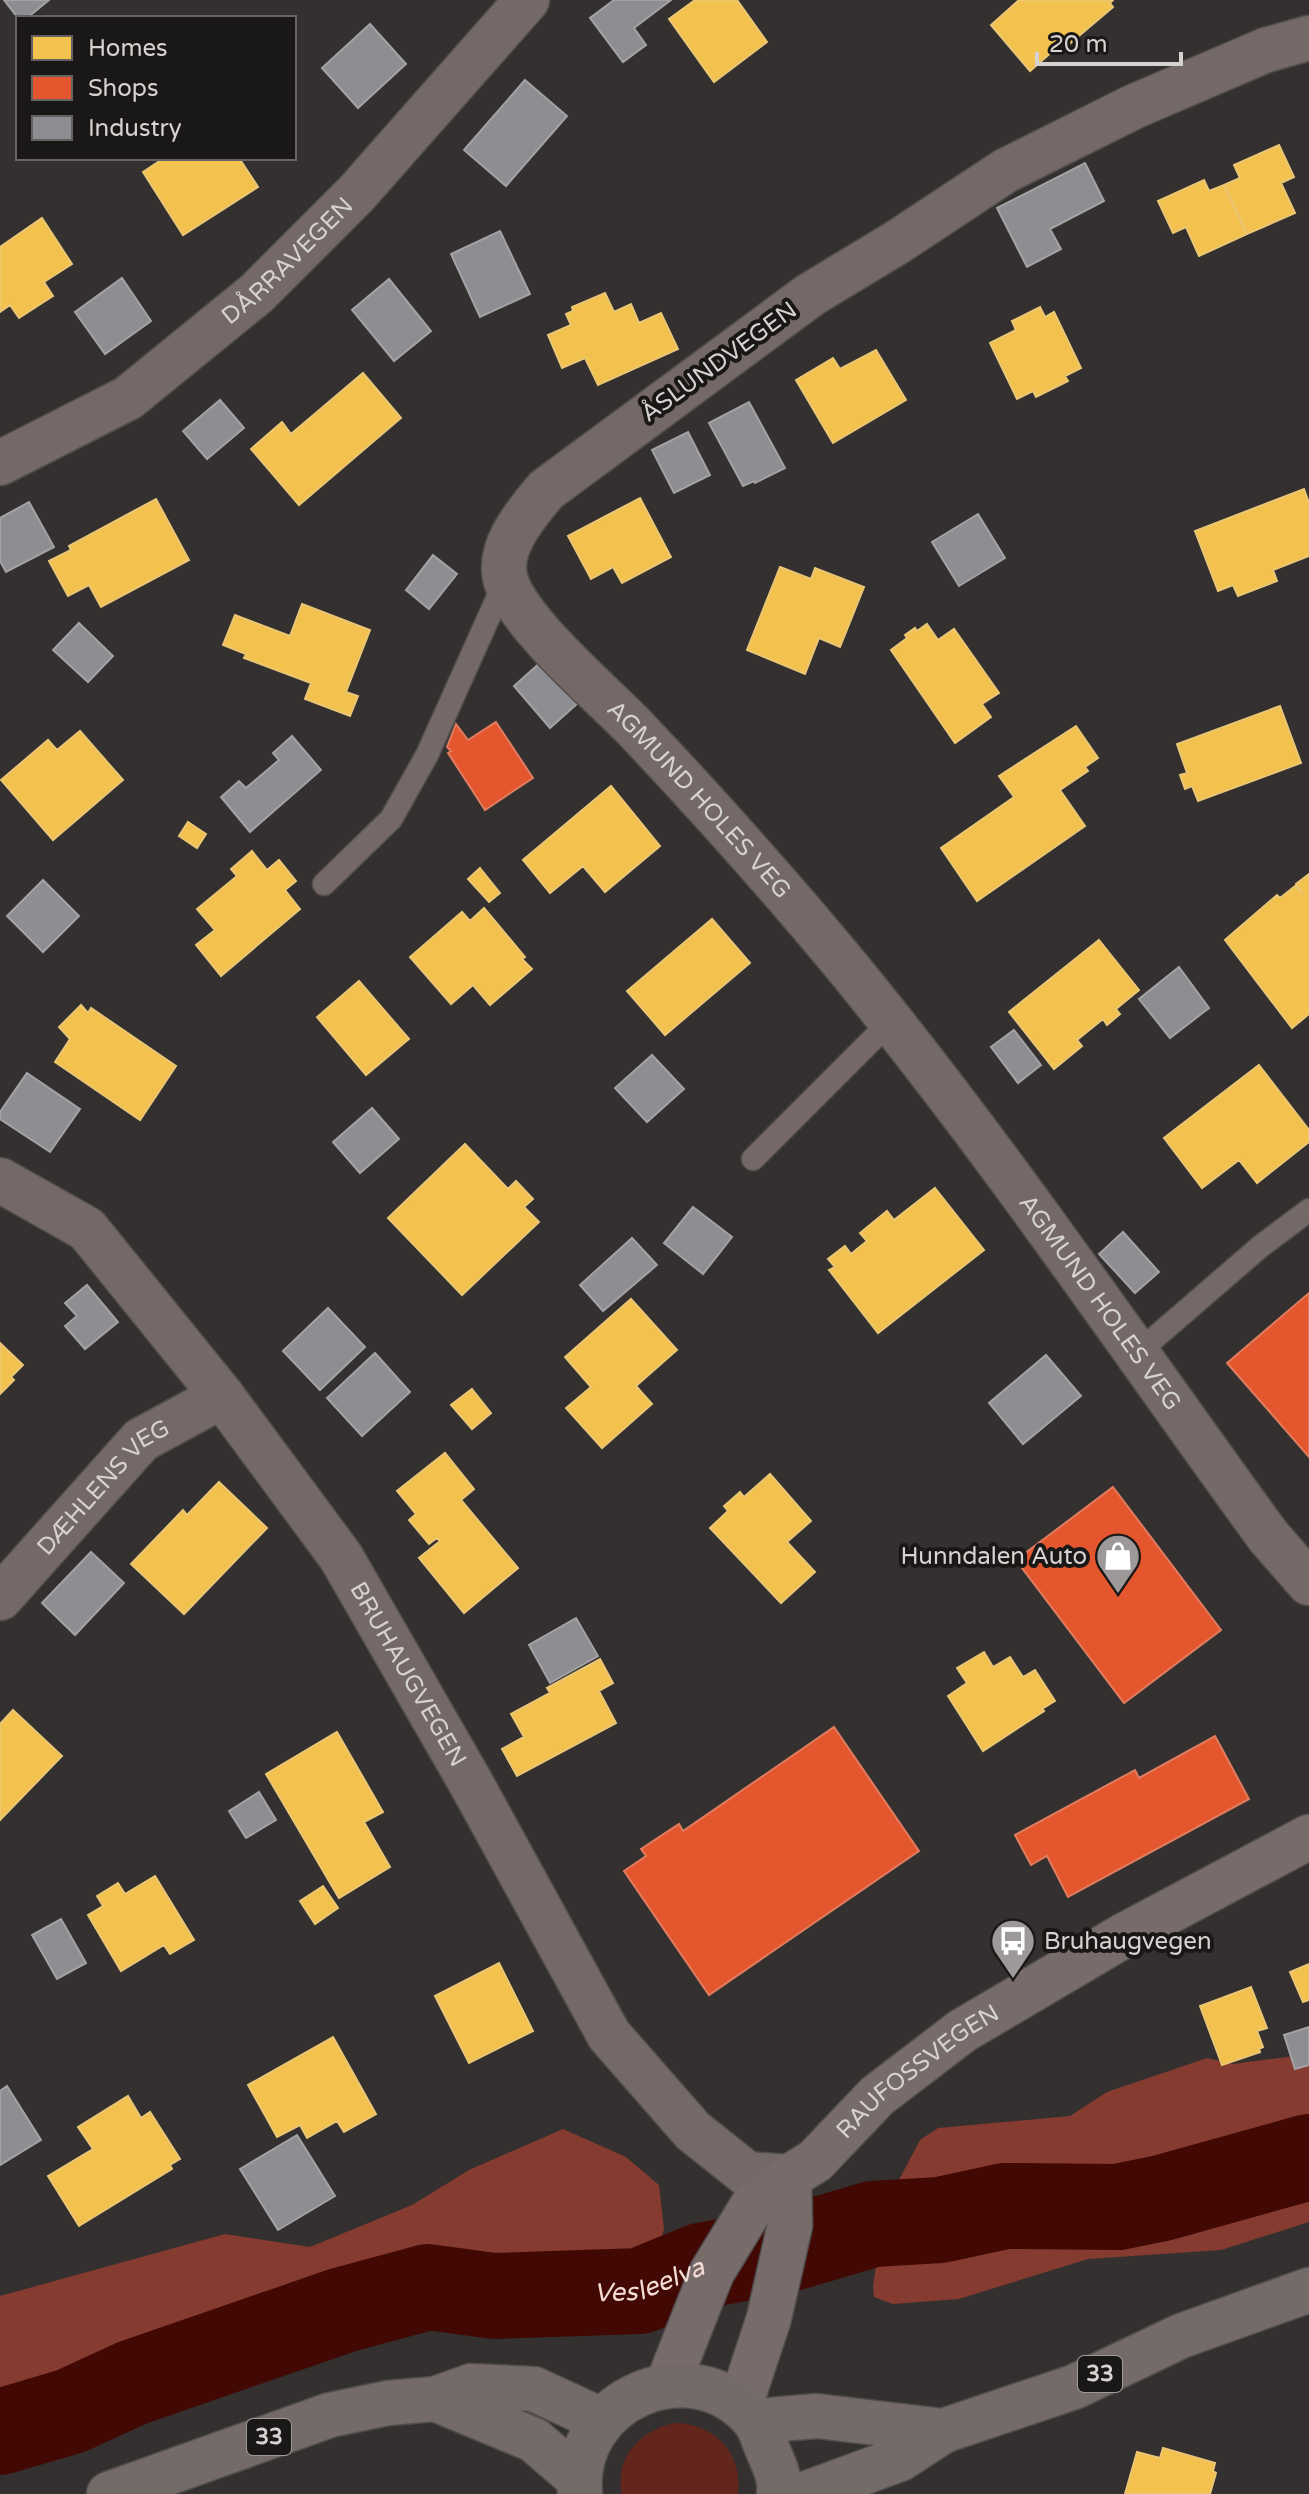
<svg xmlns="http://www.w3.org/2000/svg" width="1309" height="2494" font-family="'Varela Round',sans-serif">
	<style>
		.green { fill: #63261d }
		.forest { fill: #853b2f }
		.homes { fill: #f2c14e; stroke: #eac675; stroke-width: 2 }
		.shops { fill: #e4572e; stroke: #e07c5f; stroke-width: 2 }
		.industry { fill: #8d8d92; stroke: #a3a2a5; stroke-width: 2 }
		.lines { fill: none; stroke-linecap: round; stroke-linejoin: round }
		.river { stroke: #420804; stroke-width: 86 }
		.lane-casing { stroke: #504d4d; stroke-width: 25 }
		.street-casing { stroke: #504d4d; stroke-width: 47 }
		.secondary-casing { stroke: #504d4d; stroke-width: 47 }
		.primary-casing { stroke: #504d4d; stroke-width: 47 }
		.lane { stroke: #746966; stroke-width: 22 }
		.street { stroke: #746966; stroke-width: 44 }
		.secondary { stroke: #776c69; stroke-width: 44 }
		.primary { stroke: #746a68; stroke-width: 44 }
		.labels { text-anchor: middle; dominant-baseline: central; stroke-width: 8; stroke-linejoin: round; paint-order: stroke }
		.shield { fill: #1a1817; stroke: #9e9a99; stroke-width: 2 }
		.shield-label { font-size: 22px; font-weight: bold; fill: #d6d2d1 }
		.street-label { font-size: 24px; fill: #d6d2d1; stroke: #1a1817 }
		.poi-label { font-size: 24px; fill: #d6d2d1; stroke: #1a1817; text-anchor: end }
		.water-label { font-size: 26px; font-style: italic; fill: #f4dbd5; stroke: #1a1817 }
	</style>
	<rect width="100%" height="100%" fill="#33302f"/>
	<path class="green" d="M674,2423C714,2423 743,2453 738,2494H622C614,2457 640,2431 674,2423Z"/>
	<path class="forest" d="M1309,2054V2222L1221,2250L1088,2259L959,2299L893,2304L874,2297L873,2285L880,2242L900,2178L920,2140L938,2128L1070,2116L1107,2092L1207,2058L1233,2064Z
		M563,2129L626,2157L659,2185L664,2229L658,2250L642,2264L598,2260L510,2258L163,2345L100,2369L0,2396V2296L225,2234L310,2247L412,2205L469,2170Z"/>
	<path class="homes" d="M695,0H737L767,42L714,82L669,19Z
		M1019,0H1113L1110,3L1113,7L1066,47L1062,43L1030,71L991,25Z
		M1279,145L1294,177L1281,183L1295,213L1247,234L1224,185L1240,178L1234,165Z
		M164,158H239L258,187L183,235L143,172Z
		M1204,180L1209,191L1224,185L1247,234L1199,256L1186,227L1173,233L1158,201Z
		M42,218L72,264L44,282L53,296L19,318L10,305L0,312V247Z
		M605,293L614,312L631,304L639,323L661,313L678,349L598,385L585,358L562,368L548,335L571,325L566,314L573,311L572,307Z
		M1040,307L1045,317L1054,312L1081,368L1065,376L1068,381L1036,397L1033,391L1017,399L990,343L1016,330L1012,321Z
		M876,350L906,400L833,443L796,380L833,358L840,369Z
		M363,373L401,418L299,505L251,449L282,422L291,434Z
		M1304,489L1309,503V556L1273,570L1277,581L1238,596L1233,585L1218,591L1195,531Z
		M640,498L671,557L622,583L613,567L591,579L568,536Z
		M156,499L189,560L101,607L89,585L68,596L49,561L71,550L69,546Z
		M780,567L811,579L815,568L864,587L840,647L819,638L805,674L747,650Z
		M302,604L370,630L346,692L358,696L350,716L305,699L311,683L244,658L246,654L223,645L235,615L290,636Z
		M927,624L938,640L954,629L999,693L982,704L991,717L955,743L891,650L907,638L905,635L915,628L917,631Z
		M1280,706L1301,763L1198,801L1192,786L1185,789L1180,775L1187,773L1177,744Z
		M1076,726L1098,758L1085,767L1088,771L1060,790L1085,826L977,901L941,848L1014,797L999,776Z
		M80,731L123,780L53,840L1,780L48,740L57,750Z
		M611,786L660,846L605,892L583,866L550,893L523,860Z
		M188,822L206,834L197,848L179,836Z
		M252,851L267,870L279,860L296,881L285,890L300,909L221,976L196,945L215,930L197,909L237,876L231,869Z
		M480,868L500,893L489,902L468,879Z
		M1309,874V1014L1292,1028L1225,940L1277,895L1280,898L1295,886L1303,894L1296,884Z
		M484,908L525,957L522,959L532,969L490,1005L473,985L451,1004L410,957L462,912L470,921Z
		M712,919L750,963L665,1035L627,991Z
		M1099,940L1139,990L1116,1009L1120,1014L1107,1025L1103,1019L1077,1040L1082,1046L1054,1069L1009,1012Z
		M359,981L409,1039L366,1075L317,1017Z
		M81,1005L88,1013L91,1008L176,1066L140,1120L55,1062L70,1039L59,1027Z
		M1259,1065L1309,1130V1142L1257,1183L1239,1160L1202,1188L1164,1138Z
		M465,1144L508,1189L516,1181L533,1199L524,1207L539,1222L462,1295L388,1218Z
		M935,1188L984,1250L878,1333L829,1270L835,1267L828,1259L845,1246L851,1254L867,1241L860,1233L887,1211L894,1220Z
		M631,1299L677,1350L636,1386L652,1404L602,1448L566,1408L591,1387L565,1357Z
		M0,1343L23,1365L11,1377L14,1380L0,1394Z
		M472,1389L491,1413L472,1429L451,1405Z
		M445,1453L474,1489L461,1500L518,1568L464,1613L419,1558L440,1541L437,1538L429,1544L409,1520L416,1514L397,1491Z
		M770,1474L811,1521L787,1542L815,1572L781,1603L710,1528L728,1511L724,1506L740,1492L744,1497Z
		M219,1482L267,1528L184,1614L131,1564L183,1510L187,1515Z
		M984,1652L993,1667L1010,1657L1023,1677L1035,1670L1055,1701L1042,1709L1044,1711L983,1751L948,1696L967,1683L957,1668Z
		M600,1659L613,1683L599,1691L616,1723L517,1776L502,1749L524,1737L511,1714L550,1693L547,1688Z
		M13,1710L62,1756L0,1820V1724Z
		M337,1732L383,1812L364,1822L390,1867L339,1898L266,1774Z
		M155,1876L194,1940L170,1954L164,1945L121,1971L88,1915L103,1906L97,1896L118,1883L125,1894Z
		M323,1886L338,1908L315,1924L300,1901Z
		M499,1963L533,2031L469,2063L435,1996Z
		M1309,1964V2000L1303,2002L1290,1972Z
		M1251,1987L1267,2028L1257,2031L1263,2047L1259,2049L1260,2052L1222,2065L1200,2006Z
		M333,2037L376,2114L344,2132L337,2121L307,2138L300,2125L277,2137L248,2085Z
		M128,2096L141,2118L150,2112L180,2159L170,2165L172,2169L79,2226L48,2176L93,2149L78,2127Z
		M1163,2448L1215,2463L1213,2471L1216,2473L1210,2494H1125L1137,2452L1160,2458Z"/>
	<path class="shops" d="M496,722L533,778L485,810L448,753L451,751L447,747L456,724L468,740Z
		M1309,1293V1457L1227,1363Z
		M1113,1487L1221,1630L1124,1703L1016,1560Z
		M834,1727L919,1851L709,1995L624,1871L646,1856L641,1849L679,1824L683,1831Z
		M1215,1736L1249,1799L1068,1897L1047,1856L1031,1865L1015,1835L1135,1770L1139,1778Z"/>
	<path class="industry" d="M4,0H49L27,18H18Z
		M614,0H671L634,28L646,45L623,62L590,18Z
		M370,24L406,64L358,108L322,68Z
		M525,80L567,116L506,186L464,150Z
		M1085,163L1104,201L1050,229L1061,249L1027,267L997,208Z
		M500,231L530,294L480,317L451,254Z
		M122,278L151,321L105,354L75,312Z
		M389,279L431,331L394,361L352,310Z
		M220,400L244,428L207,459L183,431Z
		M749,402L785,468L755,483L754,481L743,486L709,423Z
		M688,432L710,475L674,493L652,450Z
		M29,502L54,547L6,572L0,561V518Z
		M978,514L1005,558L959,586L932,542Z
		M433,555L457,574L429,609L406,590Z
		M79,623L113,656L88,682L53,650Z
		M542,661L578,703L550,728L514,686Z
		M292,736L321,770L250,832L221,797L239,781L246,788L279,760L273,753Z
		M43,880L79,916L43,952L7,916Z
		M1179,967L1209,1008L1170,1038L1139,999Z
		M1014,1030L1041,1065L1018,1083L991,1047Z
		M652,1055L684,1089L647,1122L615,1088Z
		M27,1073L80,1109L50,1152L0,1119V1112Z
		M372,1108L399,1139L360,1173L333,1142Z
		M693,1207L732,1237L703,1274L664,1243Z
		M1123,1232L1159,1272L1135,1293L1099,1254Z
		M632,1238L657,1265L603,1311L580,1285Z
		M87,1285L118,1322L85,1349L65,1326L77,1316L65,1303Z
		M328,1308L365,1347L320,1390L283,1351Z
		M375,1353L410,1392L362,1436L327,1398Z
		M1046,1355L1081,1396L1023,1444L989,1403Z
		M91,1552L124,1583L75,1635L42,1603Z
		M576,1618L598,1656L550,1683L529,1645Z
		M259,1792L276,1820L246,1838L229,1811Z
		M61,1919L86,1963L57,1979L32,1935Z
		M1309,2027V2065L1295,2069L1284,2035Z
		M7,2086L41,2140L0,2165V2091Z
		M297,2135L335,2196L278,2230L240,2169Z"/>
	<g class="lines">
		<path class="river" id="s1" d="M0,2432L71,2411L132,2383L343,2310L428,2287L494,2296L640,2291L701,2266L788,2249L873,2224L940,2220L1005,2206L1118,2207L1162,2198L1309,2157"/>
		<g class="lane-casing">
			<path id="lane" d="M324,884L391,819L427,755L505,581
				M753,1159L890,1022
				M1136,1354L1261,1246L1309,1210"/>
		</g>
		<g class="street-casing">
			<g id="street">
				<path id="s2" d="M1309,38L1266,50L1133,107L1005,171L896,243L810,295L546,490C526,514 494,550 507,584C523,627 601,693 635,728C705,802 774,879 839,957C992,1142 1127,1342 1268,1536L1309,1583"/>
				<path id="s3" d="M0,463L128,398L257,293L356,194L527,0"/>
				<path id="s4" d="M0,1180L87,1229L222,1396L341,1557L472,1785L609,2035L693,2131L747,2174L789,2177"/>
				<path id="s5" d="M0,1598L141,1440L222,1396"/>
			</g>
		</g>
		<g class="secondary-casing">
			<g id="secondary">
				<path id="s6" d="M667,2386L712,2272L751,2208L789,2177L815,2161L877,2096L962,2031L1123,1936L1309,1837"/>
				<path d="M740,2406L769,2318L790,2225L789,2177"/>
			</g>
		</g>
		<g class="primary-casing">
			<path id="primary" d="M435,2399L534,2440L578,2478
				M756,2421L817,2416L943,2431
				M109,2494L330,2415L388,2403L435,2399L471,2386L534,2389L601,2420
				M580,2494C571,2398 693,2347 754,2420C760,2427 763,2439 767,2448C773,2463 781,2477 779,2494
				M805,2494L900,2459L943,2431L1074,2387L1181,2336L1309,2290"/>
		</g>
		<use href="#lane" class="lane"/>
		<use href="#street" class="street"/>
		<use href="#secondary" class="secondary"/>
		<use href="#primary" class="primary"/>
	</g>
	<defs>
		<g id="shop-pin" transform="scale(2.3)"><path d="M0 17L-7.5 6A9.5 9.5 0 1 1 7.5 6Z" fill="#9d9998" stroke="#1a1817"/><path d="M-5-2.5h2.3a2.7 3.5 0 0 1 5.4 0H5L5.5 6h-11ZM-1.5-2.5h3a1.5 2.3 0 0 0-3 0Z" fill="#fff"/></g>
		<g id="bus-pin" transform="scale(2.3)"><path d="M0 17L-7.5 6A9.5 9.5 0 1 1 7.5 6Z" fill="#9d9998" stroke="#1a1817"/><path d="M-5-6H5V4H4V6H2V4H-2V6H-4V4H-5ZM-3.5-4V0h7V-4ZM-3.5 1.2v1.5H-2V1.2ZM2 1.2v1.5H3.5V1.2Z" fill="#fff"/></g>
	</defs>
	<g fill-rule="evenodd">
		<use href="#shop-pin" x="1118" y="1556"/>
		<use href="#bus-pin" x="1013" y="1941"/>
	</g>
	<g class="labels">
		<g class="shield">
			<rect x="1078" y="2356" width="44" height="36" rx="6"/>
			<rect x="247" y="2419" width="44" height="36" rx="6"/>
		</g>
		<g class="shield-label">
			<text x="1100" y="2374">33</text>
			<text x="269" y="2437">33</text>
		</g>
		<g class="street-label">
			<text stroke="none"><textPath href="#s3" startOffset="354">DÅRRAVEGEN</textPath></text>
			<text transform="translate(719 362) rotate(-36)">ÅSLUNDVEGEN</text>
			<text stroke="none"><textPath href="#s2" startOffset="1288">AGMUND HOLES VEG</textPath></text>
			<text stroke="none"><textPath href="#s2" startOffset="1932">AGMUND HOLES VEG</textPath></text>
			<text stroke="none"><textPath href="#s5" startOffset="152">DÆHLENS VEG</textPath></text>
			<text stroke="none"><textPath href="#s4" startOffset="650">BRUHAUGVEGEN</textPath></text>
			<text stroke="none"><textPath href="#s6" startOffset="414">RAUFOSSVEGEN</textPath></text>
		</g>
		<g class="poi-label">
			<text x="1087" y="1556">Hunndalen Auto</text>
			<text x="1044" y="1941" text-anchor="start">Bruhaugvegen</text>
		</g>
		<g class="water-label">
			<text stroke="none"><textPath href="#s1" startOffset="676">Vesleelva</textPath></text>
		</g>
	</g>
	<rect x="16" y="16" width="280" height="144" fill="#1a1817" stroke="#656261" stroke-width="2"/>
	<rect x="32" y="36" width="40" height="24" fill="#f2c14e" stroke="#656261" stroke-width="2"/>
	<text x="88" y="56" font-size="24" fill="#d6d2d1">Homes</text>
	<rect x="32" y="76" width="40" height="24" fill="#e4572e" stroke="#656261" stroke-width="2"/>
	<text x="88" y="96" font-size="24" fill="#d6d2d1">Shops</text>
	<rect x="32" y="116" width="40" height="24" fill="#8d8d92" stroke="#656261" stroke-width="2"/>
	<text x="88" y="136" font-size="24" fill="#d6d2d1">Industry</text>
	<path d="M1037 52v12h144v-12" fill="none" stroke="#d6d2d1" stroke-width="4"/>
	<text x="1049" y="52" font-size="24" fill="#d6d2d1" stroke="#1a1817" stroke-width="6" paint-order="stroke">20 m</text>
</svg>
